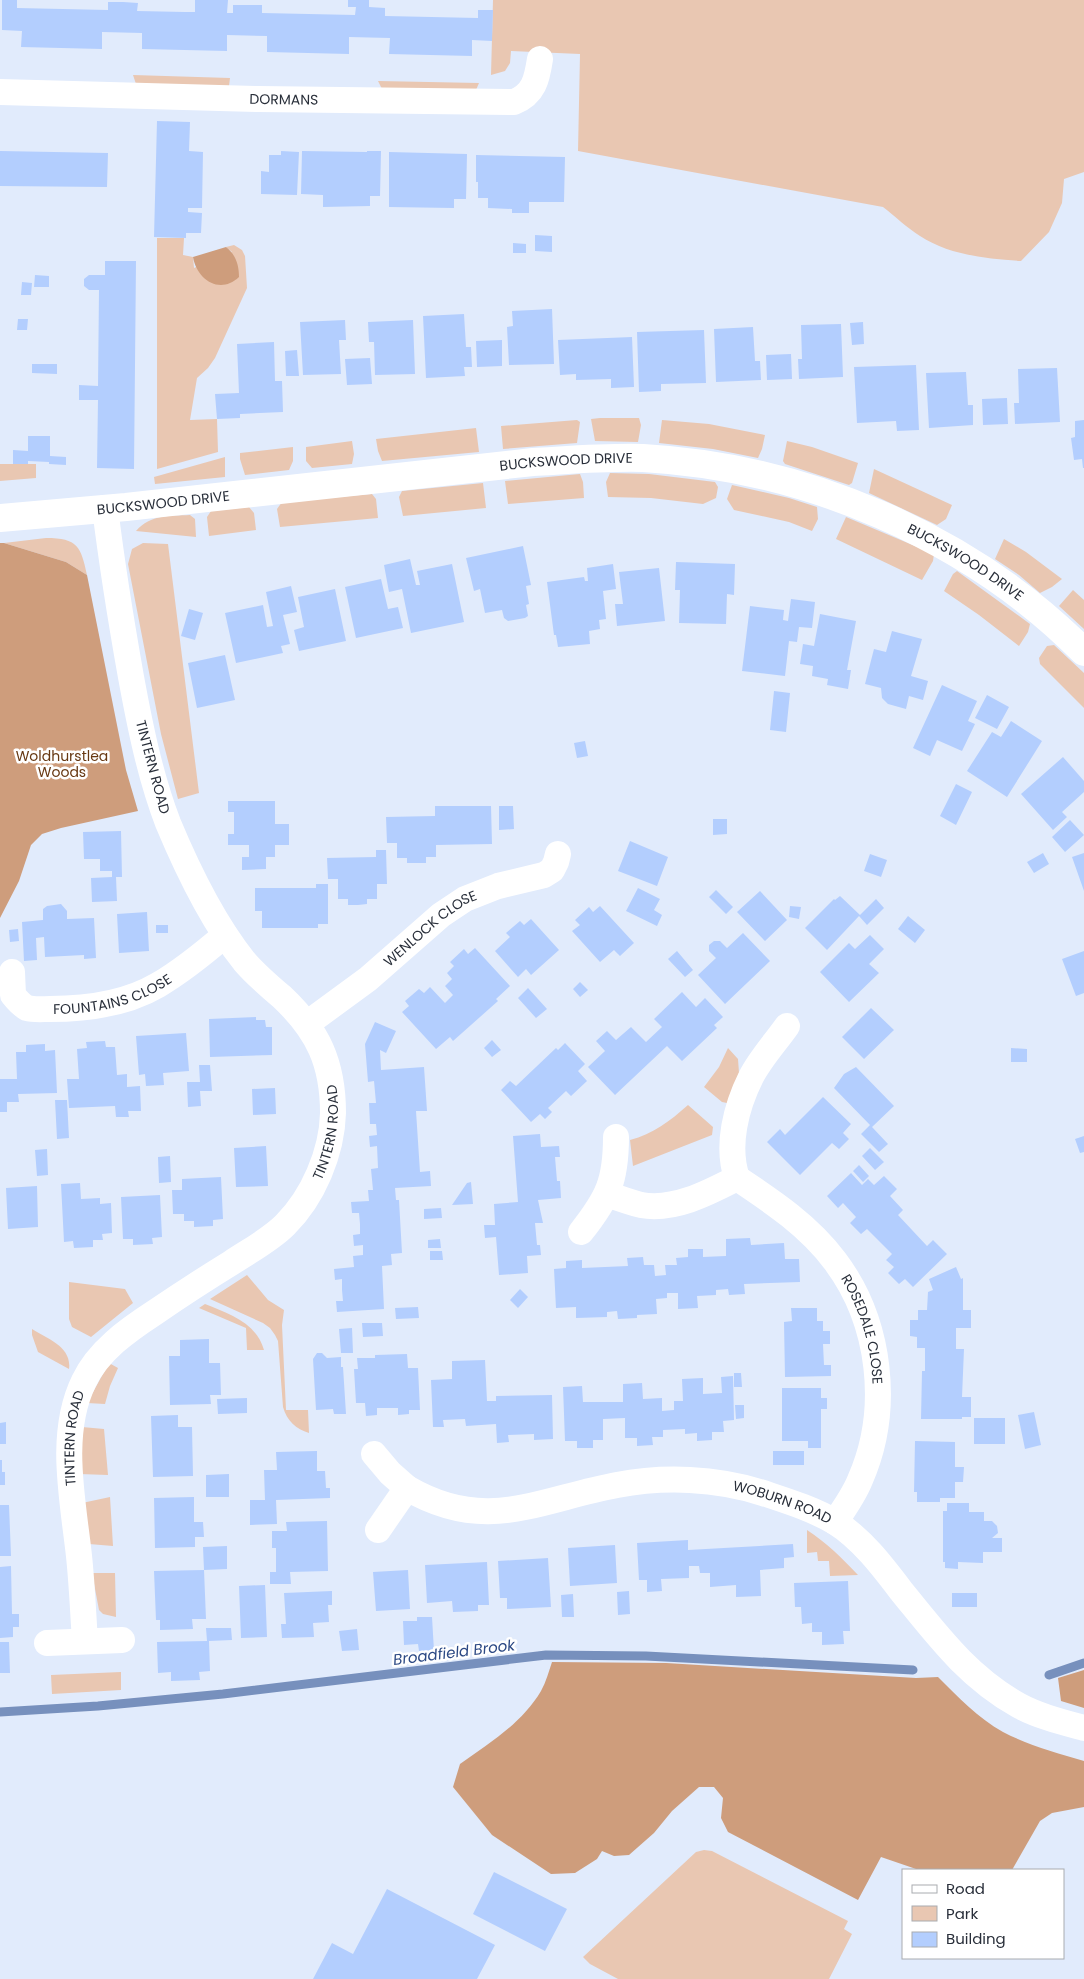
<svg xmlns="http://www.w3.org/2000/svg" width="1084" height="1979" font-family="Poppins,sans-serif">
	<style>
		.green { fill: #e9c7b2 }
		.forest { fill: #ce9d7c }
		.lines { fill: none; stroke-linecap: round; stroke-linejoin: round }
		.stream { stroke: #7790bd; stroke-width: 9 }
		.building { fill: #b3cefe }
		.street { stroke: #fff; stroke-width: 26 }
		.secondary { stroke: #fff; stroke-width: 28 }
		.labels { text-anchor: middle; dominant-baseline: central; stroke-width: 5; stroke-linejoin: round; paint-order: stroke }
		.street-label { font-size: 14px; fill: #292f3a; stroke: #fff }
		.park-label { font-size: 14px; fill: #673812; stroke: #fff }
		.water-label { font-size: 15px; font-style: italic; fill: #2c4984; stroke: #fff }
	</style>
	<rect width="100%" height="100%" fill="#e1ebfc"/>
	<path class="green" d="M493,0H1084V172L1064,179L1062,203L1049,232L1021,261C987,259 949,255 920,236C907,228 895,216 883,207L578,151L580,54L511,51L510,63L505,71L491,75Z
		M133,75L230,78L229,86L136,84Z
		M378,81L479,83L476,90L382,89Z
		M157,238H184L183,255L193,257L194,268L232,252L226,247L234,245L242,250L245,256L247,288L215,358L208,368L197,378L190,420L217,419L218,452L157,469Z
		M600,418H639L641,425L638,442L595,441L591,419Z
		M577,420L580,422L577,443L503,449L501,426Z
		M662,420L709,424L765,435L762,449L758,458L713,449L659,443Z
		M476,428L479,452L382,461L378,451L376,439Z
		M352,441L354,454L352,464L312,468L306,461V447Z
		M787,441L812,447L858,463L852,483L849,485L785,464L783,461Z
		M293,447V461L289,470L245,475L240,459V453Z
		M225,457V477L155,484L154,477Z
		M0,464H36V478L0,481Z
		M874,469L952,505L946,519L937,525L869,493Z
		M610,473L649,474L715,482L718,487L716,498L703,504L651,498L608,497L606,482Z
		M580,474L583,482L584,498L508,504L505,481Z
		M483,483L486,508L403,516L399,497L402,491Z
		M732,485L789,498L817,507L818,519L812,531L789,522L734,510L727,499Z
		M372,494L376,499L378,518L280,527L277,509L282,502Z
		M249,507L254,513L256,530L209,536L207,517L211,511Z
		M190,515L195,519L196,537L136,531C151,514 170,516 190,515Z
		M846,517L934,554L933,561L922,580L836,539Z
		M46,538C78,538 81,547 87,575L66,562L4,543Z
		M1004,539L1026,552L1062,579L1052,587L1040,593L1019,575L995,559Z
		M143,543L168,544L199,793L178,799L161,734L128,564L132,549Z
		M957,571L1030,624L1028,632L1019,646L979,615L944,591L953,574Z
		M1073,590L1084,600V629L1059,606Z
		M1054,645L1084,673V708L1040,664L1039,658L1047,646Z
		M728,1048L738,1059L739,1073L727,1103L722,1102L704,1087L719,1067Z
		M688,1105L713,1127L712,1135L633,1166L630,1140C653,1134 670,1121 688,1105Z
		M247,1275L268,1300L284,1310L282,1325L286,1410H308L309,1433C296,1429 287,1421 283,1407L278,1341L275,1335L270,1328L263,1323L210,1299Z
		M69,1282L125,1289L133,1303L91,1337L72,1327L69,1319Z
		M205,1304C229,1314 256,1322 264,1350H247L246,1328L199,1308Z
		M32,1329C48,1339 72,1347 69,1369L38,1352L32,1335Z
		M109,1363L118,1368L110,1386L105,1404L87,1403Z
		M82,1427L104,1429L108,1475L79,1474Z
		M110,1497L113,1546L89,1544L82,1503Z
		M807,1530C827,1543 842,1558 858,1575L830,1576L829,1561H818L817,1552L807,1553Z
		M92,1573H115L116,1617L103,1614L99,1610Z
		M121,1672V1690L52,1694L51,1675Z
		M704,1850L712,1851L848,1921L844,1929L852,1934L829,1979H618L590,1964L583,1957L696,1852Z"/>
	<path class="forest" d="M226,247C236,255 239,265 239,277C220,295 197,280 193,257Z
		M0,543H4L66,562L87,575L126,770L138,811L61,828L42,834L31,845L19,881L0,918Z
		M552,1662L666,1663L916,1678L938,1677C958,1697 978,1718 1003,1732C1028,1745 1057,1753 1084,1761V1807L1052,1813L1040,1821L1012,1870H919L881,1857L858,1900L728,1832L721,1818L723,1798L714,1787H699L672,1811L654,1833L629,1855L614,1856L602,1851L597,1859L575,1873L551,1874L492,1835L453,1787L460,1764C490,1743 522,1723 541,1691C546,1682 549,1671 552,1662Z
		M1084,1670V1708L1061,1701L1058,1678Z"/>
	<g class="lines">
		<path class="stream" d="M1049,1675L1084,1663
			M0,1712L98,1706L223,1694L546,1655L646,1656L913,1670"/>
	</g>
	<path class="building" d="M2,0H17V8L108,10V2H123L138,3L137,11L185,12H195V0H228L227,13H233V5H262V13L355,15L356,7H348V0H369V7L385,8V16L478,18V10H493L492,41L472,40V56L389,54L390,38L349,37V54L267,52V36L227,35V51L142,49V33L102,32V49L21,47L22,31L2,30Z
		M157,121L190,122L189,151L203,152L202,208H188V212L202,213L201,233H186V238L154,237Z
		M0,151L108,153L107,187L0,186Z
		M281,151L299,152L297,195L261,194V171L269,172V155H281Z
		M302,151L367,152V151H381L380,196H370V206L323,207V195L301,194Z
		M389,152L467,154L466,199H454V208L389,207Z
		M476,155L565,157L564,202H529V213H512V209L488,208V198H478V182H476Z
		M535,235L552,236V252L535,251Z
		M513,243L526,244V253H513Z
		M105,261H136L134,469L97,468L98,400H79V385L98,386L99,290H89L84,286V279L89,275H105Z
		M35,275L49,276V287H34Z
		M22,282L32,283L31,295H21Z
		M552,309L554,364L509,365L507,327L513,326L512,311Z
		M464,314L466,347H471L472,367H464L465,376L426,378L423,316Z
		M18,319H28L27,330H17Z
		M345,320L346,340H339L341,374L303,375L300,322Z
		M413,320L415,374L375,375L374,342H369L368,322Z
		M863,322L864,344L852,345L850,323Z
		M841,324L843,377L799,379L798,359H802L801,325Z
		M753,327L755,361H760L761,380L716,382L714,329Z
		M704,330L706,383L661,384V391L639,392L637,332Z
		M632,337L634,387L611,388V379L576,380V374L560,375L558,340Z
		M502,340V366L477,367L476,341Z
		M274,342L275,381H282L283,412L240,414V418L217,419L215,394L239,393L237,344Z
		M297,350L299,376H286L285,351Z
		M791,354L792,379L767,380L766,355Z
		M370,358L372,384L347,385L345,359Z
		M32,364H57V374L32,373Z
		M916,365L919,430L897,431L896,421L857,423L854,367Z
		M1057,368L1060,422L1015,424L1014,403H1019L1018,369Z
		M966,372L968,405H973V425L929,428L926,373Z
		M1007,398L1008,424L983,425L982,399Z
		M1084,420V468H1083L1082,459L1074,460L1071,438L1075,437V421Z
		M28,436H50V456L66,457V465L49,464V462L28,461V464H13V450L28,451Z
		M523,546L531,585L526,586L529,604L526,605L528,616L525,618L508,621L504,618L502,610L485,613L480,589L474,591L466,558Z
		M410,559L416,585H420L417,571L452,564L464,622L411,633L402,589L389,592L384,565Z
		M676,562L735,564L734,595L727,594L726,624L679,623L680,590H675Z
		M613,564L616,589L603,591L606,619L599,620L600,629L589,631L590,644L558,647L556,635H554L547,582L584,577L585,581H588L587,568Z
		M659,568L665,621L617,626L615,604H623L619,572Z
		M381,579L388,609L398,607L403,628L356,638L345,587Z
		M291,586L297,612L283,615L290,644L281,646L283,653L236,663L225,613L263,605L267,627L273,626L266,592Z
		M335,589L346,641L299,651L294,630L304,627L298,597Z
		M791,599L815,602L812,628L799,627L797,642L789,641L785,676L742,671L750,606L784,610L783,620L788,621Z
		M189,609L203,613L195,640L181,636Z
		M820,614L856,621L847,670H851L848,689L827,685L828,679L812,676L813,666L800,664L803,644L814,646Z
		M892,631L922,639L911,676L928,681L923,700L909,696L906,709L888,704L882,698L881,688L865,684L874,649L886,652Z
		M225,655L235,700L197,708L188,663Z
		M942,685L977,701L968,721L975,724L962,751L937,740L930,756L913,748Z
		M774,691L790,693L786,732L770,730Z
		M987,695L1009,707L997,729L975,718Z
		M1011,721L1042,741L1007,797L967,771L992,732L1001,737Z
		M585,741L588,756L577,758L574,743Z
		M1063,757L1084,781V792L1062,812L1067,817L1053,830L1021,794Z
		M956,784L972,792L956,825L940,816Z
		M228,801H275V824H289V845H275V857H266V869L242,870V857H249V845H228V834H234V812H228Z
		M435,806H491L492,844L436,845V857H426V863H407V858H397V843H387L386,817L435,816Z
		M499,806H513L514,829L499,830Z
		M713,819H727V834L713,835Z
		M1070,820L1084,835L1065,852L1052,837Z
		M121,831L122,877H116L117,901L92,902L91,878L112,877V871H100V859H84L83,832Z
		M630,841L668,857L657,886L618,871Z
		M376,850H386L387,884H377V899H367V904L358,905H348V899H338V879H328L327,858L376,857Z
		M1043,853L1049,864L1034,873L1027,862Z
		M1084,853V891L1072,857Z
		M870,854L887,860L881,877L864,871Z
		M316,884H328V924H318V928H262V911H255V888H316Z
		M638,888L660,899L654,910L662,915L657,926L626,911Z
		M716,890L733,907L726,914L709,897Z
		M760,891L787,920L765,941L737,912Z
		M840,896L860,915L876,899L884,908L867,925L859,916L827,950L805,928L834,899L835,900Z
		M61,904L67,911V919L94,918L96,958L84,959V955L45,957L44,937L36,938L37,960L24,961L22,922L43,920V909L47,906Z
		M600,906L634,943L620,956L614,950L600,962L572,931L580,925L575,920L589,907L593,912Z
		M790,906L801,907L799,919L789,917Z
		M147,912L149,951L119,953L117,914Z
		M908,916L925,930L915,943L898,929Z
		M531,919L559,950L531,975L526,969L518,977L495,951L510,937L506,933L520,921L524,925Z
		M156,925H168V933H156Z
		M18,929L19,941L10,942L9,930Z
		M743,933L770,961L725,1004L698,975L716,958L709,951V945L714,941H720L727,948Z
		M870,935L884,949L869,964L879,973L849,1002L820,972L849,943L855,949Z
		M475,948L510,986L496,999L498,1001L453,1041L450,1037L436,1049L402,1012L409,1006L405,1001L419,989L424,993L430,987L445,1003L453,995L445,986L452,979L447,973L454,966L450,962L464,949L468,954Z
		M677,951L693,970L685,977L668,959Z
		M1084,951V993L1076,996L1062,959Z
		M580,982L588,990L580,997L573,989Z
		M528,988L547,1009L536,1018L518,998Z
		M682,992L696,1007L705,998L723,1017L714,1025L717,1028L682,1061L667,1046L615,1095L588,1067L605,1051L596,1041L607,1031L616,1040L631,1027L646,1042L662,1027L654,1019Z
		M871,1008L894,1030L864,1059L842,1037Z
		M256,1017V1020H265L266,1027H272V1055L210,1057L209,1019Z
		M375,1022L396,1031L386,1053L380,1050L381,1070L424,1067L427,1111H416L420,1172L430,1171L431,1186L395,1188L396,1200H399L402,1253L391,1254L392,1265L382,1266L384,1309L337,1312L336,1301H343L342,1290V1279L335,1280L334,1269L354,1267L353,1256L363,1255V1245L354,1246L353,1235L360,1234V1224L359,1213H352L351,1202L369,1201L368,1190H373L371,1169L378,1168L377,1146L370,1147L369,1136L377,1135L376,1124H370L369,1103H376L374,1081L368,1082L365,1044Z
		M186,1033L189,1071L163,1073L164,1085L146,1086L145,1074L139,1075L136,1036Z
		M492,1040L501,1050L492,1057L484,1048Z
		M105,1041L106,1047H115L117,1075L127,1074V1087L140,1086L141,1111H128L129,1117H116L115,1106L69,1108L67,1079H79L77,1049L87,1048L86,1042Z
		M565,1043L585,1064L578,1071L587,1081L571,1096L566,1091L548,1108L552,1112L545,1119L540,1114L531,1122L501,1090L510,1081L516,1086L556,1048L558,1050Z
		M45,1044V1051L55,1050L57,1093L18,1094L19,1102H7V1112H0V1079H17L16,1052H26V1045Z
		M1011,1048L1027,1049V1062H1011Z
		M199,1065H210L212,1091H200L201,1106L188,1107L187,1082H200Z
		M856,1067L894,1106L872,1127L888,1144L879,1152L861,1134L870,1125L834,1088L844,1074Z
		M275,1088L276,1114L253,1115L252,1089Z
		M823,1097L851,1124L843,1133L849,1139L839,1149L832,1143L800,1175L767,1142L780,1129L785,1135Z
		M55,1100H67L69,1138L57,1139Z
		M540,1134L541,1147L559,1146L560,1157H555L557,1181H560L561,1198L538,1200L543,1223H535L537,1245H540L541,1255L527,1256L528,1273L499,1275L496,1237L485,1238L484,1225H495L494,1204L518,1202L513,1136Z
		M1084,1136V1152L1080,1153L1075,1139Z
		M266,1146L268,1186L236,1187L234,1148Z
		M870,1148L884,1162L875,1170L862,1156Z
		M47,1149L48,1175L37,1176L35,1150Z
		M170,1156L171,1182L159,1183L158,1157Z
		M859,1165L869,1176L863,1182L853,1171Z
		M851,1173L862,1185L868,1179L874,1185L884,1176L897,1189L890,1196L903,1210L898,1215L927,1246L933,1240L947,1254L913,1287L905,1279L899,1284L888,1273L894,1267L886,1260L892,1254L867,1229L861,1234L850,1223L856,1217L843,1203L838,1208L827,1196Z
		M221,1177L223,1219L213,1220V1226L194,1227V1221H184V1214H173L172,1190H182V1179Z
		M471,1182L473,1204L452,1205L467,1183Z
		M80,1183L81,1199L100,1198V1204L111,1203L112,1233L102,1234L103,1240H93V1247L74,1248L73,1241L64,1242L61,1184Z
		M37,1186L38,1227L8,1229L6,1188Z
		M160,1195L162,1237L152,1238L153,1244L133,1245V1239H123L121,1197Z
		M441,1208L442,1218L424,1219V1209Z
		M750,1238L751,1245L784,1243L785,1259H799L800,1282L744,1284L745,1294L729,1295L728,1289L716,1290V1295L697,1296L698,1308L678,1309V1293H667V1298L656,1299L657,1314L637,1315V1318L618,1319L617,1311L607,1312V1317L576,1318V1307L556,1308L554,1269L566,1268V1261L582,1260V1268L628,1266L627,1258L643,1257L644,1265H654L655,1276L666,1275L665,1265H677L676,1258L688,1257V1249H703V1257L726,1256V1239Z
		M440,1239L441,1248H428V1240Z
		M430,1251H442L443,1260H430Z
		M956,1267L961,1279L963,1278V1310H971V1328H956V1349H964L962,1397H971V1417H962V1419H921L922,1371H925V1348H917V1337L910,1336V1320H918V1310H927L928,1292L933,1290L929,1279Z
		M520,1289L528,1297L518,1308L510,1300Z
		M418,1307L419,1318L396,1319L395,1308Z
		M791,1308H817V1321H823V1331H830V1344H823L824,1365H831V1376L785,1377L784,1322L792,1321Z
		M362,1323H382L383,1336L363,1337Z
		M352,1328L353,1353H341L339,1329Z
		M209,1339V1363H220L221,1395H210L211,1404L170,1405L169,1356H180V1340Z
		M317,1353H322L327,1358L341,1357V1367H343L346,1414H334L333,1409L316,1410L313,1359Z
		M407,1354L408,1368H418L420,1410H409V1414L398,1415V1408H377V1415L366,1416L365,1403H356L354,1369H358L357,1358H375V1355Z
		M485,1360L487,1401H496V1396L552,1395L553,1439L534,1440V1434L508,1435L509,1442L497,1443L496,1424L466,1426L465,1419L443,1420L444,1427H433L431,1380L452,1379V1361Z
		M734,1373H741L742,1387H734Z
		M733,1376L734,1420L723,1421L724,1432H712V1440L697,1441V1433L685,1434V1429L663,1430V1437H652L653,1445L637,1446V1438H625V1418L603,1419V1440H593V1448H577V1441H565L563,1387L582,1386L583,1402H623V1384L642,1383L643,1399L662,1398V1411L674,1410V1401H683L682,1379L703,1378V1394L722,1393L721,1377Z
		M782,1388H821V1398H827V1409H821V1448H808V1441H782Z
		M247,1398V1413L218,1414L217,1399Z
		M735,1405H744V1418L736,1419Z
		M1034,1412L1041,1445L1025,1449L1018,1415Z
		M178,1415V1427H192L193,1476L153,1477L151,1416Z
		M974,1418H1005V1444H974Z
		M6,1422V1444H0V1423Z
		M915,1441L955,1442V1467H964L963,1482H955V1498H940V1502H917V1492H914Z
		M317,1451V1471H325L326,1488H330V1498L276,1500L277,1524L250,1525V1500H265L264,1470H277L276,1452Z
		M773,1451H804V1465H773Z
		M0,1460H2V1472H5V1485H0Z
		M229,1474V1497H206V1475Z
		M194,1497V1522H203L204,1537H195V1547L155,1548L154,1498Z
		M947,1503H969V1512H984V1521H992L997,1526L998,1533L992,1538H1002V1552H983V1563L958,1562V1569L945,1568V1562H943V1511H947Z
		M0,1505H9L11,1556H0Z
		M327,1521L328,1571L290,1572L291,1584H270V1572H276V1548H272V1531H287L286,1522Z
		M688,1540V1550L793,1544L794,1557L784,1558V1568L760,1570L761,1596L736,1597V1585L710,1587V1573H700L699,1566H689V1578L661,1579L662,1591L647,1592V1580H639L637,1543Z
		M615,1545L617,1583L570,1586L568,1548Z
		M227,1546V1569L204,1570L203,1547Z
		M548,1558L551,1607L507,1609V1598H500L498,1561Z
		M487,1562L489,1605H478V1611L453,1612L452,1601L427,1603L425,1565Z
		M11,1566L12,1614H19V1627H13V1637L0,1638V1567Z
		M204,1570L206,1619H192L193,1629L160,1630V1620H156L154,1571Z
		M408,1570L410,1609L376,1611L373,1572Z
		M848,1581L850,1631H843L844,1644L822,1645V1632H812V1623L802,1624L801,1607H795L794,1583Z
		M265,1585L267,1637L241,1638L239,1586Z
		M332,1591V1605H328L329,1622L313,1623L314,1637L282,1638L281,1624H286L284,1593Z
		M629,1591L630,1614L618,1615L617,1592Z
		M952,1593H977V1607H952Z
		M573,1594L574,1617H562L561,1595Z
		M417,1617H432L434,1651H419L418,1644L404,1645L403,1621H417Z
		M206,1628H231L232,1640L209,1641L210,1671L199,1672L200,1680L171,1681V1672L158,1673L157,1642L207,1641Z
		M357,1629L359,1650L342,1651L339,1631Z
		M0,1642H9L10,1673H0Z
		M494,1872L567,1909L545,1951L473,1914Z
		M387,1889L495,1945L477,1979H313L332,1943L353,1954Z"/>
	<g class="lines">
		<g class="street">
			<path id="s1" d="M0,92L258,99L514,102C534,94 537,79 540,59"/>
			<path id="s2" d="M12,972L13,995C17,1000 21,1005 27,1008C34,1010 43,1009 50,1009C86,1009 126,1004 158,985C182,971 204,953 225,935"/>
			<path id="s3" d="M308,1023L368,979L441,915L465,899L498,886L544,875L552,870L556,862L558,854"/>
			<path id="s4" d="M737,1178C773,1202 809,1226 835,1261C881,1322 891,1410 860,1480C854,1495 844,1509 835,1522"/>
			<path d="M607,1194C618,1198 629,1202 641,1205C674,1211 708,1193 737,1178C726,1146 736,1107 751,1077C760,1059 775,1043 787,1026"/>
			<path d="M581,1232C608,1198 616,1181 616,1137"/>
			<path d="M374,1454L390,1473L407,1488L378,1530"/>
			<path id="s5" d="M407,1488C486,1534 537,1500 617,1485C664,1476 716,1478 763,1493C787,1501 813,1509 835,1522C862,1539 883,1567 902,1592C938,1636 967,1676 1018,1705C1038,1716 1062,1722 1084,1728"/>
			<path id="s6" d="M85,1641C83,1612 82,1584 79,1556C73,1500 58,1434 84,1381C98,1351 128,1330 154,1313C179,1296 205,1279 231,1263C249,1251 270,1240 285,1225C313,1197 332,1153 333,1113C333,1063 318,1031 282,997C269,986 255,974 244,961C212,921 188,871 168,823C150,776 140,726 131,677C121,621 112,565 105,508"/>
			<path d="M47,1643L122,1640"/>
		</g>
		<path class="secondary" id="s7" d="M0,518L126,507L533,462C570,460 606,457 643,458C805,467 969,536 1084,652"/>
	</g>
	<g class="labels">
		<g class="street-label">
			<text stroke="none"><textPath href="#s1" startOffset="284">DORMANS</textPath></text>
			<text stroke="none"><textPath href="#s7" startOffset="569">BUCKSWOOD DRIVE</textPath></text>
			<text stroke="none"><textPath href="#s7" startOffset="164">BUCKSWOOD DRIVE</textPath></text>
			<text stroke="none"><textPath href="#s7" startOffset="989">BUCKSWOOD DRIVE</textPath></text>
			<text transform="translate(153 767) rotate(75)">TINTERN ROAD</text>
			<text stroke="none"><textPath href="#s3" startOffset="155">WENLOCK CLOSE</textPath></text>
			<text stroke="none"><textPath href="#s2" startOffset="130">FOUNTAINS CLOSE</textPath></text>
			<text stroke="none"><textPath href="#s6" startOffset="624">TINTERN ROAD</textPath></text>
			<text stroke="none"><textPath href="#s4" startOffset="204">ROSEDALE CLOSE</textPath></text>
			<text stroke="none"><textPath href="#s6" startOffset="204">TINTERN ROAD</textPath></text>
			<text stroke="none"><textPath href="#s5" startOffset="386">WOBURN ROAD</textPath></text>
		</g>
		<g class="park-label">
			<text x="62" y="756">Woldhurstlea<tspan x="62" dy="16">Woods</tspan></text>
		</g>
		<g class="water-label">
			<text transform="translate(454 1652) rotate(-7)">Broadfield Brook</text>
		</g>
	</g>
	<rect x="902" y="1869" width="162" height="90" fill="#ffffff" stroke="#a9acb0"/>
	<rect x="912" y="1885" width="25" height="8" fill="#ffffff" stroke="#a9acb0"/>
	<text x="946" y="1894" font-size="15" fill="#292f3a">Road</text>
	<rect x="912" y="1906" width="25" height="15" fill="#e9c7b2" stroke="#a9acb0"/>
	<text x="946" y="1919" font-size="15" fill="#292f3a">Park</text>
	<rect x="912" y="1932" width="25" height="15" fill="#b3cefe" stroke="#a9acb0"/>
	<text x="946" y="1944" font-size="15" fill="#292f3a">Building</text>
</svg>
